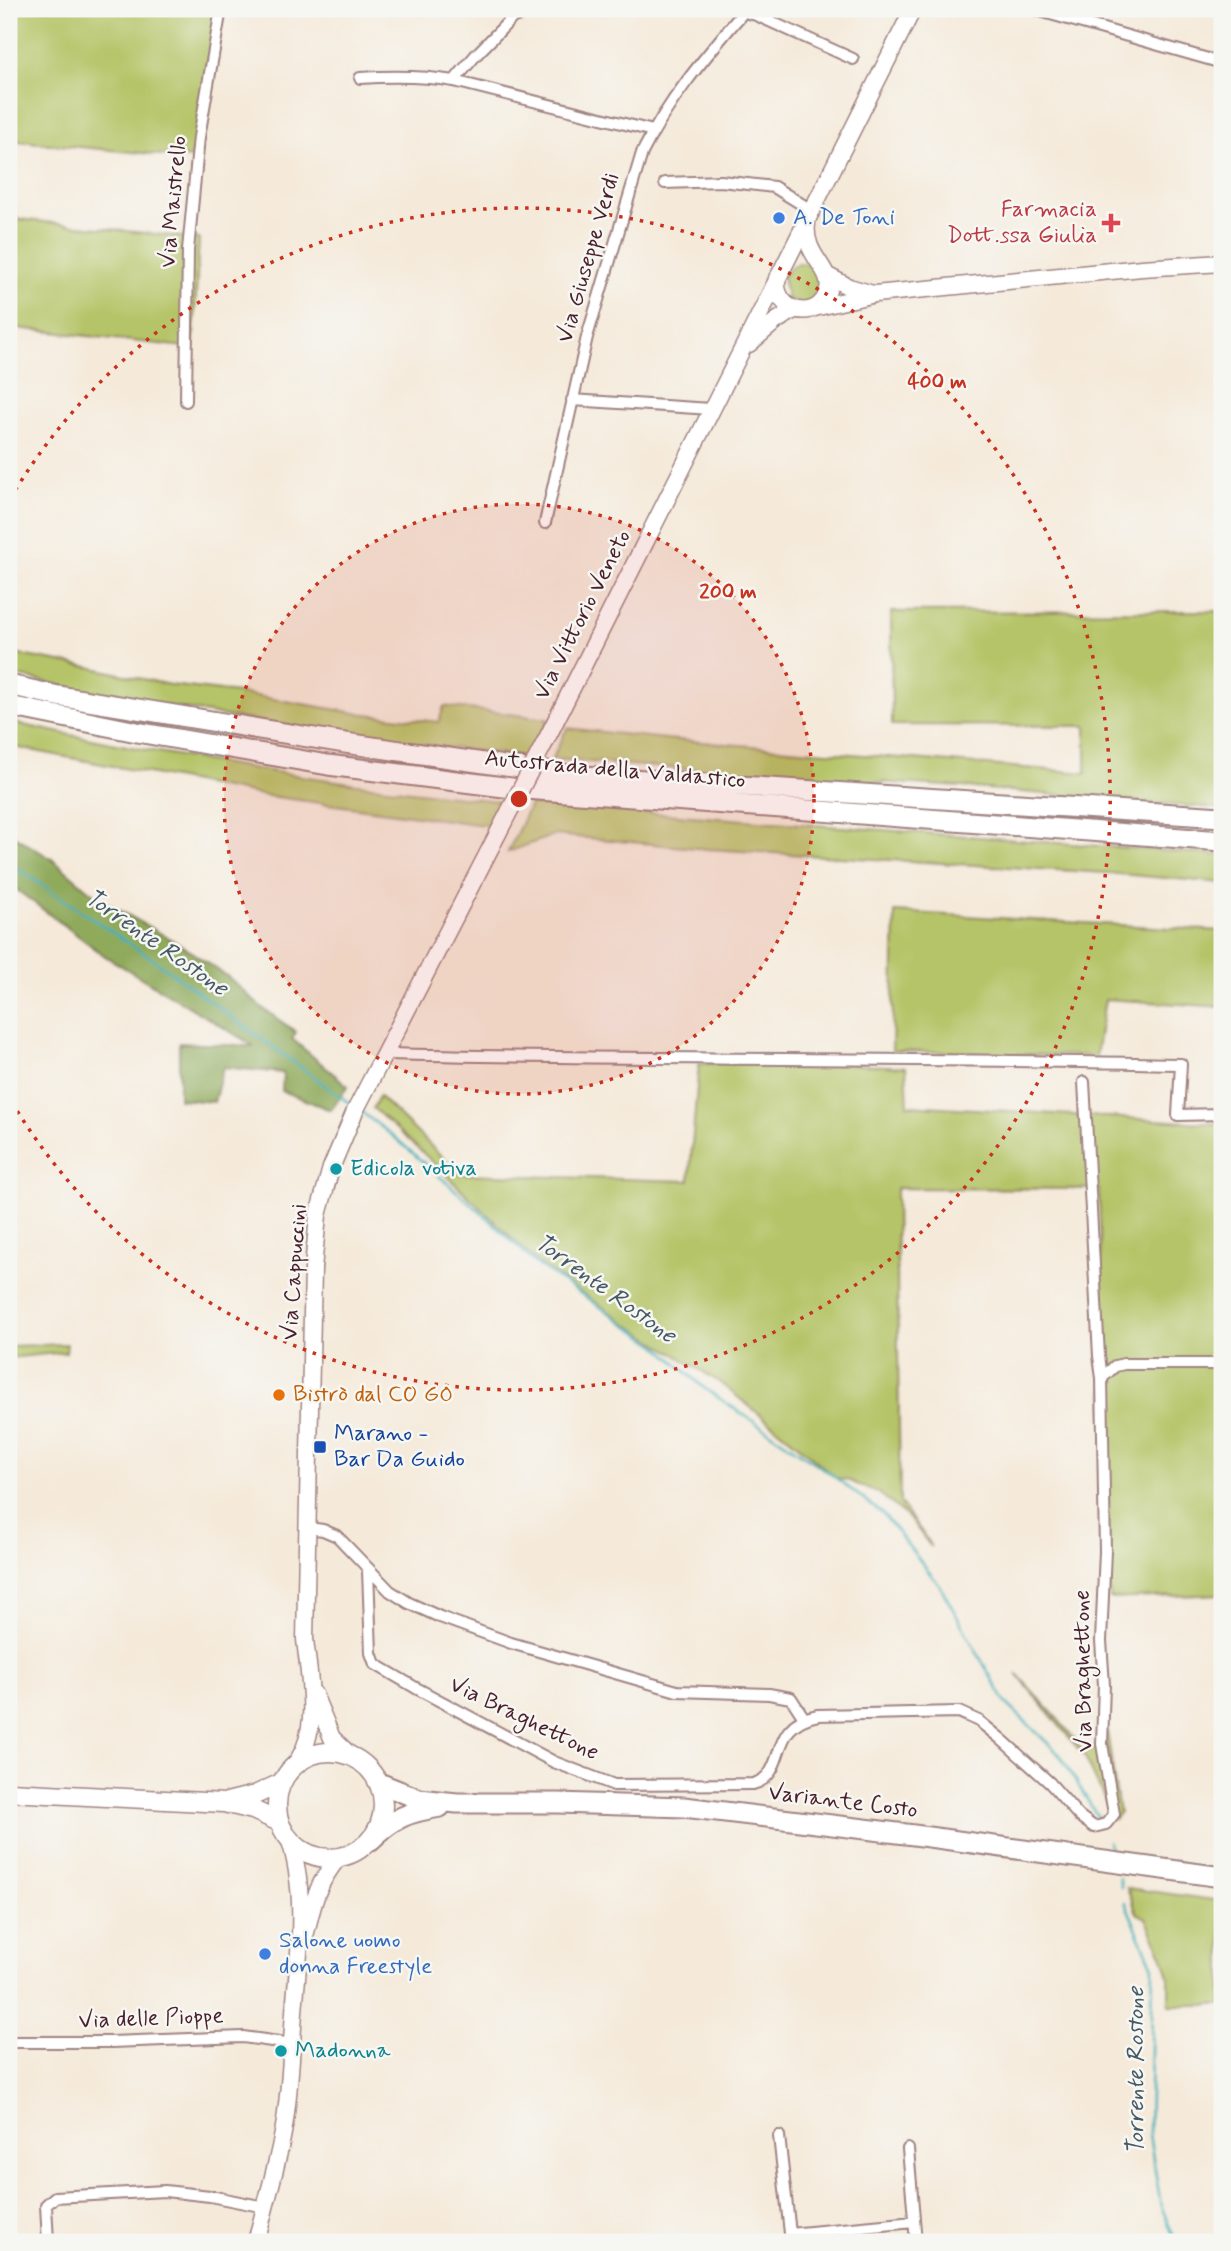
<svg xmlns="http://www.w3.org/2000/svg" width="1231" height="2251" font-family="Mynerve,sans-serif">
	<style>
		.green { fill: #b5c467; stroke: #807249; stroke-width: 2 }
		.forest { fill: #90aa5c; stroke: #6d6444; stroke-width: 2 }
		.lines { fill: none; stroke-linecap: round; stroke-linejoin: round }
		.stream { stroke: #40b0bc; stroke-width: 2.5 }
		.street-casing { stroke: #a08482; stroke-width: 14 }
		.secondary-casing { stroke: #a08482; stroke-width: 19 }
		.primary-casing { stroke: #a08482; stroke-width: 21 }
		.highway-casing { stroke: #a08482; stroke-width: 23 }
		.street { stroke: #fff; stroke-width: 10 }
		.secondary { stroke: #fff; stroke-width: 16 }
		.primary { stroke: #fff; stroke-width: 18 }
		.highway { stroke: #fff; stroke-width: 19 }
		.secondary-bridge-casing { stroke: #a08482; stroke-width: 19; stroke-linecap: butt }
		.secondary-bridge { stroke: #fff; stroke-width: 16 }
		.ring { fill: none; stroke: #c8321e; stroke-width: 3.5; stroke-dasharray: 3.5 7 }
		.shop-dot { fill: #3f7fe0; stroke: #f6f6f2; stroke-width: 2.5 }
		.health-dot { fill: #e0444e; stroke: #f6f6f2; stroke-width: 2.5 }
		.culture-dot { fill: #0f9aa8; stroke: #f6f6f2; stroke-width: 2.5 }
		.food-dot { fill: #e8710a; stroke: #f6f6f2; stroke-width: 2.5 }
		.transit-dot { fill: #1a4fb4; stroke: #f6f6f2; stroke-width: 2.5 }
		.labels { text-anchor: middle; dominant-baseline: central; stroke-width: 5; stroke-linejoin: round; paint-order: stroke }
		.street-label { font-size: 23px; fill: #4a1f2b; stroke: #f6f6f2 }
		.health-label { font-size: 23px; fill: #be3a42; stroke: #f6f6f2; text-anchor: end }
		.shop-label { font-size: 23px; fill: #366cbe; stroke: #f6f6f2; text-anchor: start }
		.culture-label { font-size: 23px; fill: #0d838f; stroke: #f6f6f2; text-anchor: start }
		.food-label { font-size: 23px; fill: #c56008; stroke: #f6f6f2; text-anchor: start }
		.transit-label { font-size: 23px; fill: #164399; stroke: #f6f6f2; text-anchor: start }
		.water-label { font-size: 24px; font-style: italic; fill: #465965; stroke: #f6f6f2 }
		.centre { fill: #c8321e; stroke: #f6f6f2; stroke-width: 3.5 }
		.ring-label { font-size: 21px; text-anchor: middle; font-weight: bold; fill: #c8321e; stroke: #f6f6f2; stroke-width: 5; stroke-linejoin: round; paint-order: stroke }
	</style>
	<rect width="100%" height="100%" fill="#f6f6f2"/>
	<filter id="ink" filterUnits="userSpaceOnUse"><feTurbulence type="fractalNoise" baseFrequency=".0143" numOctaves="2"/><feDisplacementMap in="SourceGraphic" scale="14" xChannelSelector="R" yChannelSelector="G"/><feConvolveMatrix kernelMatrix="1 2 1 2 8 2 1 2 1" color-interpolation-filters="sRGB"/></filter>
	<filter id="wash" filterUnits="userSpaceOnUse"><feTurbulence type="fractalNoise" baseFrequency=".00686" numOctaves="4" result="noise"/><feDisplacementMap in="SourceGraphic" scale="28" xChannelSelector="R" yChannelSelector="G"/><feGaussianBlur stdDeviation="1.57" result="paint"/><feColorMatrix in="noise" values="0 0 0 0 0 0 0 0 0 0 0 0 0 0 0 0 0 1.4 0 .05"/><feComposite in="paint" operator="in"/></filter>
	<g filter="url(#wash)">
		<rect width="100%" height="100%" fill="#f5eada"/>
		<path class="green" d="M9,9H196L217,13L192,158L9,140Z
			M9,218L199,239L193,348L9,327Z
			M799,263C818,263 819,274 823,290L807,305L787,299L783,276L792,266Z
			M1222,611V809L962,787L775,776L552,759L567,728L666,739L1086,773V726L892,725L891,612Z
			M9,653L89,667L170,685L238,693L356,713L439,722L444,706L548,719L530,757C356,738 180,713 9,674Z
			M9,722C174,758 340,785 508,802L498,827L261,795L9,746Z
			M530,804L1222,855V883L1107,873L706,849L554,835L508,852Z
			M895,912L1222,931V1007L1105,999L1096,1056L892,1051Z
			M776,1061L906,1067L908,1105L1222,1124V1594L1110,1599L1099,1189L896,1188L900,1503L921,1531L931,1547L911,1520L879,1493L847,1480L836,1478L799,1446L719,1382L632,1327L539,1264L421,1151L373,1108L379,1096L460,1174L689,1181L699,1064Z
			M67,1344L66,1352L9,1358V1346Z
			M1017,1674L1056,1717L1085,1752L1094,1748L1107,1732L1119,1813L1114,1819L1085,1757Z
			M1127,1888L1222,1901V2005H1169V1977L1163,1957L1146,1918L1137,1913Z"/>
		<path class="forest" d="M9,833L52,859L98,898L181,945L228,977L261,1007L296,1032L292,1039L348,1086L331,1110L282,1091L283,1073L223,1067L214,1102L179,1099V1043L254,1046L105,956L9,884Z"/>
		<g class="lines">
			<path class="stream" d="M9,863L157,962L352,1105
				M360,1111L393,1136L492,1222L535,1263L658,1346L704,1388L827,1471L884,1515L940,1586L1005,1702L1060,1755L1099,1819
				M1108,1842L1110,1849
				M1119,1878L1121,1887
				M1125,1902L1153,1967L1149,2135L1161,2206L1176,2242"/>
		</g>
	</g>
	<g filter="url(#ink)">
		<g class="lines">
			<g class="street-casing">
				<path id="street" d="M734,9L756,15L853,59
					M1033,9L1222,63
					M360,78C392,76 423,76 454,81L475,56L513,17L545,9
					M454,81L653,131
					M665,183L721,181L774,187L811,210
					M572,400L711,409
					M186,401L188,250L199,137L221,9
					M545,523L587,337L642,153C670,97 706,56 746,9
					M385,1054C650,1061 916,1057 1181,1064L1178,1115L1222,1114
					M1084,1082L1099,1356L1102,1378
					M308,1528L323,1530L337,1536L390,1591L409,1603L440,1617L511,1643L677,1691L769,1694L791,1698L804,1718
					M368,1570L371,1653L375,1664L416,1688L554,1762L614,1785L753,1784C790,1774 765,1725 818,1715L959,1712L979,1721L1001,1739L1050,1783L1079,1816L1094,1827L1106,1824L1114,1814L1102,1744L1104,1685L1101,1641L1105,1551L1102,1378L1115,1366L1124,1364H1222
					M9,2042H111L243,2037L293,2044
					M779,2136L791,2242
					M908,2149L916,2242
					M790,2234L914,2222
					M48,2242L46,2205L55,2197L165,2191L210,2196L265,2207"/>
			</g>
			<g class="secondary-casing">
				<path id="secondary" d="M828,276L849,287L873,294
					M777,278C773,314 820,323 828,290C833,268 803,256 807,224
					M814,308L875,294L1142,268L1222,263
					M749,344L776,321L796,309
					M544,744L913,9
					M314,1694L332,1738L351,1756
					M296,1763C321,1729 309,1679 305,1639L313,1269L318,1215L331,1168L355,1111L510,810
					M305,1936C314,1902 315,1887 338,1858
					M256,2242C265,2206 276,2170 283,2133C291,2089 291,2045 295,2000C300,1948 306,1892 290,1841"/>
			</g>
			<g class="primary-casing">
				<path id="primary" d="M277 1805a53 53 0 1 1 106 0a53 53 0 1 1-106 0Z
					M9,1792L224,1803L253,1810L279,1822
					M227,1802L255,1795L281,1783"/>
			</g>
			<g class="highway-casing">
				<path id="highway" d="M9,685L58,696L345,743L568,775L1222,817
					M9,706L137,732L328,765L512,788L1222,841
					M379,1783L419,1799L457,1803H558L684,1807L914,1835L1222,1877
					M371,1840C394,1817 409,1812 440,1807"/>
			</g>
			<use href="#street" class="street"/>
			<use href="#secondary" class="secondary"/>
			<use href="#primary" class="primary"/>
			<use href="#highway" class="highway"/>
			<g class="secondary-bridge-casing">
				<path id="secondary-bridge" d="M510,810L544,744"/>
			</g>
			<use href="#secondary-bridge" class="secondary-bridge"/>
		</g>
	</g>
	<circle cx="519" cy="799" r="295" fill="#c8321e" fill-opacity=".12"/>
	<g class="ring">
		<circle cx="519" cy="799" r="295"/>
		<path d="M10 499A591 591 0 1 1 10 1099"/>
	</g>
	<g class="shop-dot">
		<circle cx="779" cy="218" r="7"/>
		<circle cx="265" cy="1954" r="7"/>
	</g>
	<path class="health-dot" d="M1107.5 212.5h7v7h7v7h-7v7h-7v-7h-7v-7h7z"/>
	<g class="culture-dot">
		<circle cx="336" cy="1169" r="7"/>
		<circle cx="281" cy="2051" r="7"/>
	</g>
	<circle class="food-dot" cx="279" cy="1395" r="7"/>
	<rect class="transit-dot" x="313" y="1440" width="14" height="14" rx="3.5"/>
	<g class="labels">
		<g class="street-label">
			<text transform="translate(174 202) rotate(-85)">Via Maistrello</text>
			<text transform="translate(589 258) rotate(-74)">Via Giuseppe Verdi</text>
			<text transform="translate(583 615) rotate(-63)">Via Vittorio Veneto</text>
			<text transform="translate(615 770) rotate(5)">Autostrada della Valdastico</text>
			<text transform="translate(295 1272) rotate(-86)">Via Cappuccini</text>
			<text transform="translate(1084 1671) rotate(-91)">Via Braghettone</text>
			<text transform="translate(524 1719) rotate(26)">Via Braghettone</text>
			<text transform="translate(843 1802) rotate(7)">Variante Costo</text>
			<text transform="translate(151 2019) rotate(-2)">Via delle Pioppe</text>
		</g>
		<g class="health-label">
			<text x="1097" y="210">Farmacia<tspan x="1097" dy="26">Dott.ssa Giulia</tspan></text>
		</g>
		<g class="shop-label">
			<text x="793" y="218">A. De Toni</text>
			<text x="279" y="1941">Salone uomo<tspan x="279" dy="26">donna Freestyle</tspan></text>
		</g>
		<g class="culture-label">
			<text x="350" y="1169">Edicola votiva</text>
			<text x="295" y="2051">Madonna</text>
		</g>
		<g class="food-label">
			<text x="293" y="1395">Bistrò dal CO GO</text>
		</g>
		<g class="transit-label">
			<text x="334" y="1434">Marano -<tspan x="334" dy="26">Bar Da Guido</tspan></text>
		</g>
		<g class="water-label">
			<text transform="translate(156 943) rotate(35)">Torrente Rostone</text>
			<text transform="translate(605 1289) rotate(36)">Torrente Rostone</text>
			<text transform="translate(1136 2071) rotate(-90)">Torrente Rostone</text>
		</g>
	</g>
	<circle cx="519" cy="799" r="10" class="centre"/>
	<g class="ring-label">
		<text x="937" y="388">400 m</text>
		<text x="728" y="598">200 m</text>
	</g>
	<rect width="1231" height="2251" fill="none" stroke="#f6f6f2" stroke-width="35"/>
</svg>
